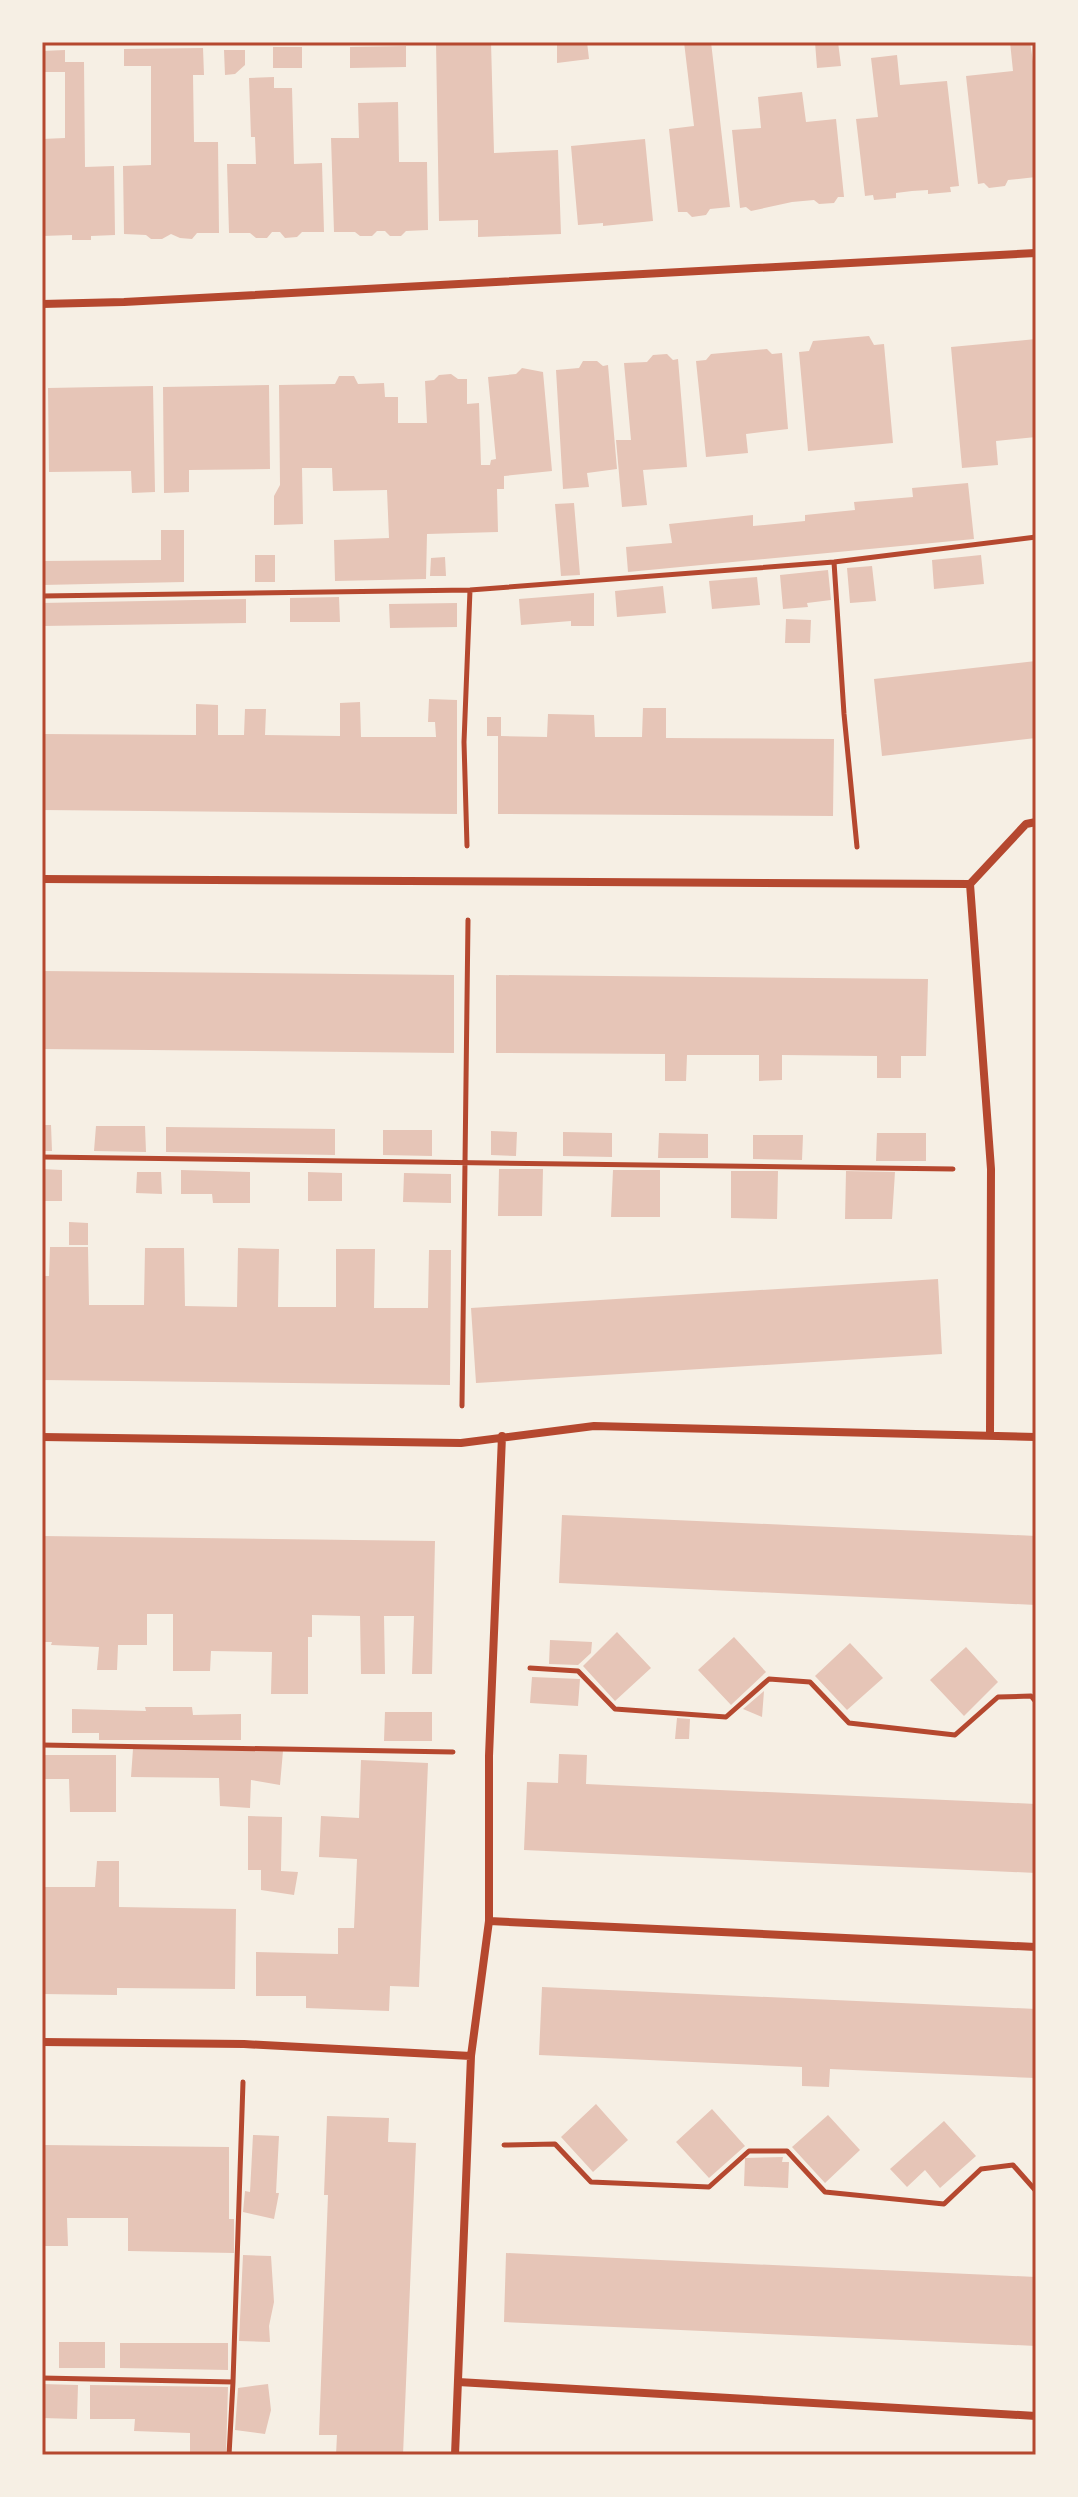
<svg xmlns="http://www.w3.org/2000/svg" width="1078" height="2497" font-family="'Noto Sans',sans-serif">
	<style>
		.building { fill: #e6c5b7 }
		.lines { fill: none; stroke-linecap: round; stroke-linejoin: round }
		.path { stroke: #b5482f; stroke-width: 5 }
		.minor { stroke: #b5482f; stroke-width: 8 }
		.neatline { fill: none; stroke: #b5482f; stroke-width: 3 }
	</style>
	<rect width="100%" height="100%" fill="#f6efe4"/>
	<path class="building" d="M436,42H491L494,153L558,150L561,234L478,237V220L439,221Z
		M557,42H587L589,59L557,63Z
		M684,42H711L730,207L710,209L706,215L692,217L687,212H678L669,129L694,126Z
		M815,42H838L841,66L817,68Z
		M1010,42H1030L1036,81V177L1008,180L1005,186L989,188L984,183L978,184L966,76L1013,71Z
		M406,46V67L350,68V47Z
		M273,47H302V68H273Z
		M203,48L204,75H193L194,142H218L219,233H197L192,239L180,238L171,234L162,239H151L146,235L124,234L123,166L151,165V66H124V49Z
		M65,50V62H84L85,167L114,166L115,235L91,236V240H72V235L42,236V139L65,138V72H42V51Z
		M224,50H245V65L235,74L225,75Z
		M897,55L900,85L947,81L959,186L950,187L951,192L928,194V190L912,191L896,193V198L874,200L873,195L865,196L856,119L878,117L871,58Z
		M274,77V88H292L294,164L322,163L324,232H302L297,237L285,238L280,232H272L267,238H256L250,233H229L227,164H256L255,137H251L249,78Z
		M802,92L806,122L836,119L844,197H838L834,203L819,204L814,200L792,202L751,211L746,207L740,208L732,130L761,128L758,97Z
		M398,102L399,162H427L428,230L406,231L401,236H390L385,231H377L372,236H360L355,232H334L331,138H359L358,103Z
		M645,139L653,221L603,226V223L578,225L571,146Z
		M869,336L874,345L884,344L893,443L808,451L799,352L809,351L813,341Z
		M1036,339V437L996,441L998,465L962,468L951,347Z
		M767,349L772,354L782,353L788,429L746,434L748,453L706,457L696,361L706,360L711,354Z
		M667,354L673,360L678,359L687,467L643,470L647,505L622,507L616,440H631L624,363L647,362L653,355Z
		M583,361H597L603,366L608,365L617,469L587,473L589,487L563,489L556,370L579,368Z
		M522,368L543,372L552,471L504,476V489H497L498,532L427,534L426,579L335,581L334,540L389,538L387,490L333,491L332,468H302L303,524L274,525V496L280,485L279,385L335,384L339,376H354L358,384L384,383L385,397H398V423H427L425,381L434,380L439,375L451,374L458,379H467V404L479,403L481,465H490L491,460L496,459L488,377L516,374Z
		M269,385L270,469L189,470V492L164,493L163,387Z
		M153,386L155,492L132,493L131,471L49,472L48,388Z
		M968,483L974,539L628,572L626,547L672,543L669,524L753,515V526L805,521V515L855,510L854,502L913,497L912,488Z
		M574,503L580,575L561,576L555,504Z
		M161,530H184V582L42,585V561L161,560Z
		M255,555H275V582H255Z
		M981,555L984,584L934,589L932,560Z
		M445,557L446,576H430L431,558Z
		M872,566L876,601L850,603L847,568Z
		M828,570L831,600L807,603L808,607L783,609L780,575Z
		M757,577L760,605L712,609L709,581Z
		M663,586L666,613L617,617L615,591Z
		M594,593V626H571V621L521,625L519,599Z
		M339,597L340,622H290V598Z
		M246,599V623L42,626V603Z
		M457,603V627L390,628L389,604Z
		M786,619L811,620L810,643H785Z
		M1036,661V738L882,756L874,679Z
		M429,699L457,700V814L42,810V734L196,735V704L218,705V735H244L245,709H266L265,735L340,736V703L360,702L361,737H436L435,722H428Z
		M643,708H666V738L834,739L833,816L498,814V736H487V717H501V736L547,737L548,714L594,715L595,737H642Z
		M42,971L454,975V1053L42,1049Z
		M496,975L928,979L926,1056H901V1078H877V1056L782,1055V1080L759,1081V1055H687L686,1081H665V1054L496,1053Z
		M42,1125H51L52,1151H42Z
		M96,1126H145L146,1152L94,1151Z
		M166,1127L335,1129V1155L166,1152Z
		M383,1130H432V1156L383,1155Z
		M491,1131L517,1132L516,1156L491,1155Z
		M563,1132L612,1133V1157L563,1156Z
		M659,1133L708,1134V1158H658Z
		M877,1133H926V1161H876Z
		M753,1135H803L802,1160L753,1159Z
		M42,1169L62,1170V1201H42Z
		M499,1169H543L542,1216H498Z
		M181,1170L250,1172V1203H213L212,1194H181Z
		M613,1170H660V1217H611Z
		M731,1171H778L777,1219L731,1218Z
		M846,1171L895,1172L892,1219H845Z
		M137,1172H161L162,1194L136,1193Z
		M308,1172L342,1173V1201H308Z
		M404,1173L451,1174V1203L403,1202Z
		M69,1222L88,1223V1245H69Z
		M50,1247H88L89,1305H144L145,1248H184L185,1306L237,1307L238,1248L279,1249L278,1307H336V1249H375L374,1308H428L429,1250H451L450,1385L42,1380V1276H49Z
		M938,1279L942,1354L476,1383L471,1308Z
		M562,1515L1036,1536V1605L559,1583Z
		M42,1536L435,1541L432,1674H412L414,1616H384L385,1674H361L360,1616L312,1615V1637H308V1694H271L272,1652L211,1651L210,1671H173V1614H147V1645H118L117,1670H97L99,1647L51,1645L52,1642H42Z
		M617,1632L651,1668L615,1701L583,1666Z
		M734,1637L766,1672L731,1705L698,1670Z
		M550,1640L592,1642L591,1653L578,1665L549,1664Z
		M850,1643L883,1678L847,1710L815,1676Z
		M966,1647L998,1682L964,1716L930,1680Z
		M532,1677L580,1679L578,1706L530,1703Z
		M764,1691L762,1717L743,1709Z
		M145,1707H192L193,1715L241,1714V1740H99V1733H72V1709L146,1711Z
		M385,1712H432V1741H384Z
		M677,1718L690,1719L689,1739H675Z
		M133,1749L283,1751L280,1785L251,1780L250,1808L220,1806L219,1778L131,1777Z
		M559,1754L587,1755L586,1784L1036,1804V1873L524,1850L527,1782L558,1783Z
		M45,1755H116V1812H70L69,1779H45Z
		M361,1760L428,1763L419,1987L390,1986L389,2011L306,2008V1996H256V1952L338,1954V1928H354L357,1859L319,1857L321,1816L359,1818Z
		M248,1816L282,1817L281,1871L298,1872L294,1895L261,1890V1870H248Z
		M97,1861H119V1907L236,1909L235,1989L117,1988V1995L42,1994V1887H95Z
		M542,1987L1036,2009V2078L830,2069L829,2087L802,2086V2067L539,2055Z
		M596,2104L628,2140L593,2172L561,2137Z
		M712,2109L745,2146L709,2178L676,2142Z
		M828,2115L860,2150L825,2183L792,2147Z
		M327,2116L389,2118L388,2142L416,2143L403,2455H336L337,2435H319L328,2195H324Z
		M944,2121L976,2156L940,2188L925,2170L907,2187L890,2169Z
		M253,2135L279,2136L276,2193H279L274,2219L243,2212L245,2191L250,2192Z
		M44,2145L229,2147V2219H234V2253L128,2251V2218H67L68,2246H45Z
		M783,2157L782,2162H789L788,2188L744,2186L745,2158Z
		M506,2253L1036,2277V2346L504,2322Z
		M243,2255L271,2256L274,2302L269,2326L270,2342L239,2341Z
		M59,2342H105V2368H59Z
		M120,2343H228V2370L120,2368Z
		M42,2384L78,2385L77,2419L42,2418Z
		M268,2384L271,2410L265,2434L235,2430L238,2388Z
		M90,2385L228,2387L226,2455H190V2433L134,2431L135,2419H90Z"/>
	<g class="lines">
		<path class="path" d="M834,562L844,714L857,847
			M42,596L470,590L834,562L1036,537
			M467,846L464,742L470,590
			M42,1157L953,1169
			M462,1406L468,920
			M530,1668L578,1671L615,1709L726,1717L769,1679L810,1682L849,1723L955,1735L998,1697L1031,1696L1036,1702
			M42,1745L453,1752
			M504,2145L555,2144L591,2182L709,2187L749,2151H787L825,2192L944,2204L981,2169L1013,2165L1036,2191
			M42,2378L233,2382L243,2082
			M229,2455L233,2382"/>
		<path class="minor" d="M42,304L124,302L1036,253
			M42,879L970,884L1026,824L1036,822
			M970,884L991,1169L990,1435
			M42,1437L461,1443L594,1426L1036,1437
			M489,1921L1036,1947
			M42,2042L244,2044L471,2056
			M458,2382L1036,2416
			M455,2455L471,2056L489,1921V1756L502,1436"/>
	</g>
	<rect width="1078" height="2497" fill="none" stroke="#f6efe4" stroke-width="88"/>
	<rect x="44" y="44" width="990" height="2409" class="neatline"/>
</svg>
